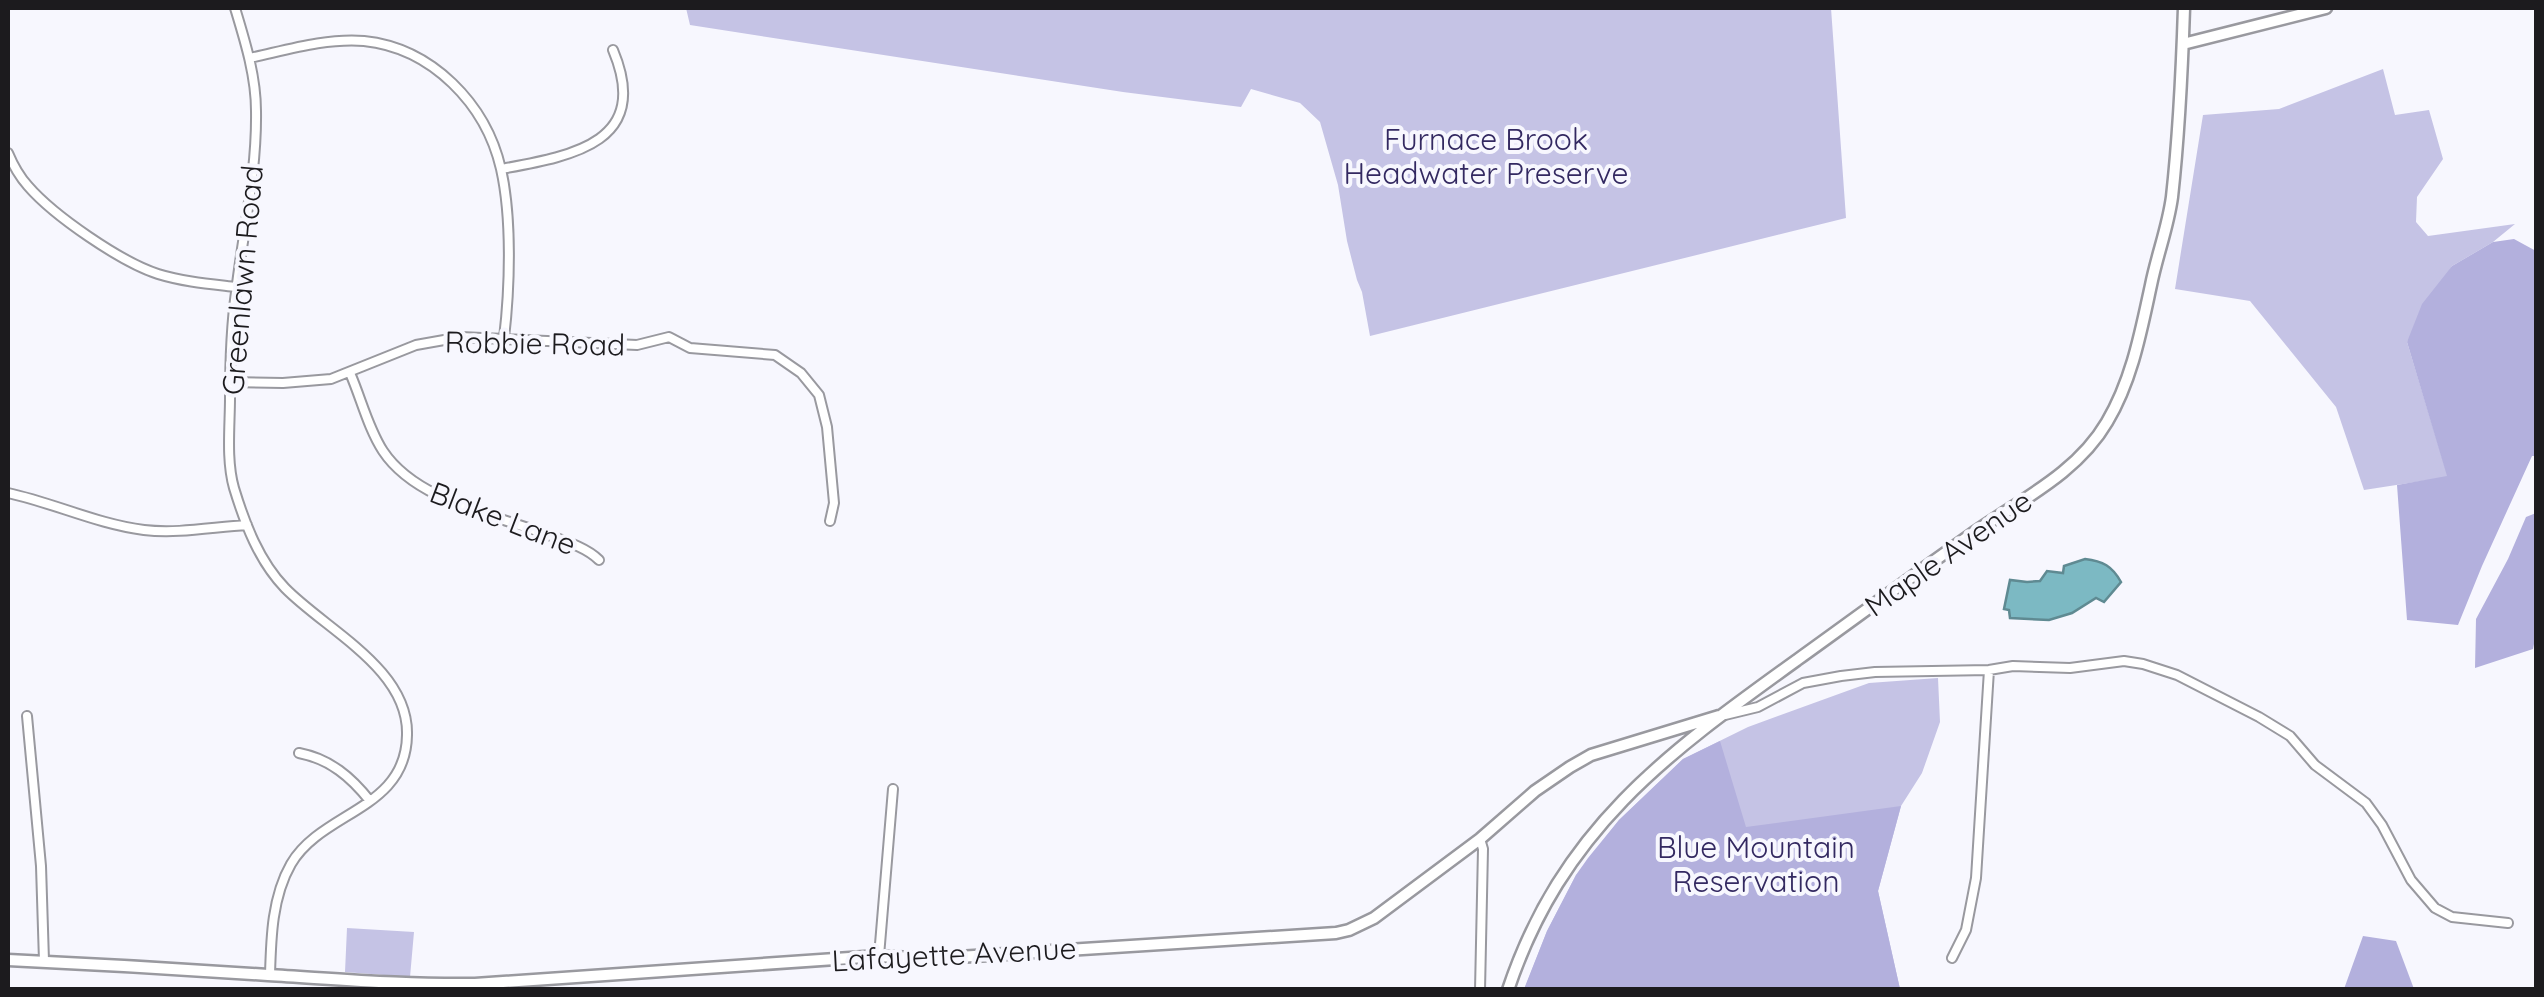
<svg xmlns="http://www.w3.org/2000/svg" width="2544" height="997" font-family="Quicksand,sans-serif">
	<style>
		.green { fill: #c5c3e5 }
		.forest { fill: #b3b0dd }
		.water { fill: #7cb9c3; stroke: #5f8a92; stroke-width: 2.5 }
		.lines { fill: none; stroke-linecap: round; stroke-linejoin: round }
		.minor-casing { stroke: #99999f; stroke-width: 12 }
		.tertiary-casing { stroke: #99999f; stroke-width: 15 }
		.minor { stroke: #fff; stroke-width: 8 }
		.tertiary { stroke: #fff; stroke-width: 10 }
		.labels { text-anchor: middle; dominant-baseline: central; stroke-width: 8; stroke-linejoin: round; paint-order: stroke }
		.park-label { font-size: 30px; fill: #332961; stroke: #f7f7fe }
		.street-label { font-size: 30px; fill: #1c1b1e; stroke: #f7f7fe }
	</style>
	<rect width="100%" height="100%" fill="#f7f7fe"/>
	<path class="green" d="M686,8H1831L1846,218L1370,336L1362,292L1357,280L1347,241L1338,185L1320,122L1300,103L1251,89L1241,107L1123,92L690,25Z
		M2383,69L2395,115L2429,110L2443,159L2417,197L2416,222L2428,236L2515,224L2493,242L2452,266L2407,342L2448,477L2364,490L2336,407L2250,301L2175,289L2203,115L2279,109Z
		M1938,678L1940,722L1922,773L1901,806L1878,891L1900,989L1524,990L1547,931L1576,875L1619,820L1683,759L1748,727L1869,683Z
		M347,928L414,932L410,977L345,972Z"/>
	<path class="forest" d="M2514,239L2536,251V456H2532L2482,566L2458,625L2407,620L2397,485L2447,476L2407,342L2422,304L2452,266L2493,242Z
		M2536,513V634L2533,649L2475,668L2476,619L2508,559L2526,517Z
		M1720,741L1746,827L1901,806L1878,891L1900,989H1524L1547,931L1576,875L1588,858L1619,820L1683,759Z
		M2363,936L2396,941L2414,989H2344Z"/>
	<path class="water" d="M2085,559C2103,561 2112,566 2121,582L2104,602L2096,598L2072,613L2049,620L2010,618L2009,610L2004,609L2010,580L2027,582L2040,581L2047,571L2063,573L2064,566Z"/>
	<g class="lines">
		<g class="minor-casing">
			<path id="minor" d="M235,8C245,41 256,76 256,111C257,172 243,232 236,292C231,327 230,362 230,398C230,426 226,460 234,488C245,524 259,561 285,588C326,630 409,669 407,735C406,810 322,811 291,864C272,897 271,938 270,975
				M250,58C287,50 325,38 364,41C432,48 486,104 501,169C512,218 510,287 504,338
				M8,153C13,165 19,176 28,186C54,216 121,262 158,274C184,282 210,284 236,287
				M501,169C572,156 652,143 613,50
				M350,373C361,398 368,428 383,451C414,498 486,513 537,531C557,539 584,545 599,560
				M230,382L283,383L331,379L416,345L461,337L637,345L669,337L690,348L775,355L801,373L819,395L827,427L834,503L830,521
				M8,493C54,503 97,524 144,530C178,534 213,527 247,525
				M1725,715L1758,707L1803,683L1841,676L1875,672L1989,670L2013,666L2070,668L2124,661L2143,664L2177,675L2259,717L2290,736L2315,765L2366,803L2382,825L2411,880L2435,908L2452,917L2508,923
				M27,716L41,866L44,961
				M299,753C330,759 351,777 370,801
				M1480,839L1483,849L1480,990
				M879,956L893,789
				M1952,958L1966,930L1976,878L1989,670"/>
		</g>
		<g class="tertiary-casing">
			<path id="tertiary" d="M2183,44L2326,8
				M8,960C94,964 181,969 268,975C337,979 405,985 475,984L879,956L926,959L1336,933L1349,930L1374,918L1480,839L1535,791L1570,767L1591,755L1719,716
				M1508,990C1562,829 1665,755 1797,660C1854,619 1911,577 1969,536C2018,501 2076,475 2107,422C2132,380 2141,331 2151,285C2157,255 2168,227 2172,197C2179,134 2182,70 2184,8"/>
		</g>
		<use href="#minor" class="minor"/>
		<use href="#tertiary" class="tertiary"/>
	</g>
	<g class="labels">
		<g class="park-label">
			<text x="1486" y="139">Furnace Brook<tspan x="1486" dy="34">Headwater Preserve</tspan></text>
			<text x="1756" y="847">Blue Mountain<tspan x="1756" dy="34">Reservation</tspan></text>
		</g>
		<g class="street-label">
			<text transform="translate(242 280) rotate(-85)">Greenlawn Road</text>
			<text transform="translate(535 343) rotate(1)">Robbie Road</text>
			<text transform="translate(503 518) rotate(21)">Blake Lane</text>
			<text transform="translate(1948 553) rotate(-35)">Maple Avenue</text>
			<text transform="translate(954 954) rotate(-3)">Lafayette Avenue</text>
		</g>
	</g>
	<rect width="2544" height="997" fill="none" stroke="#1c1b1e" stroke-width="20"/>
</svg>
